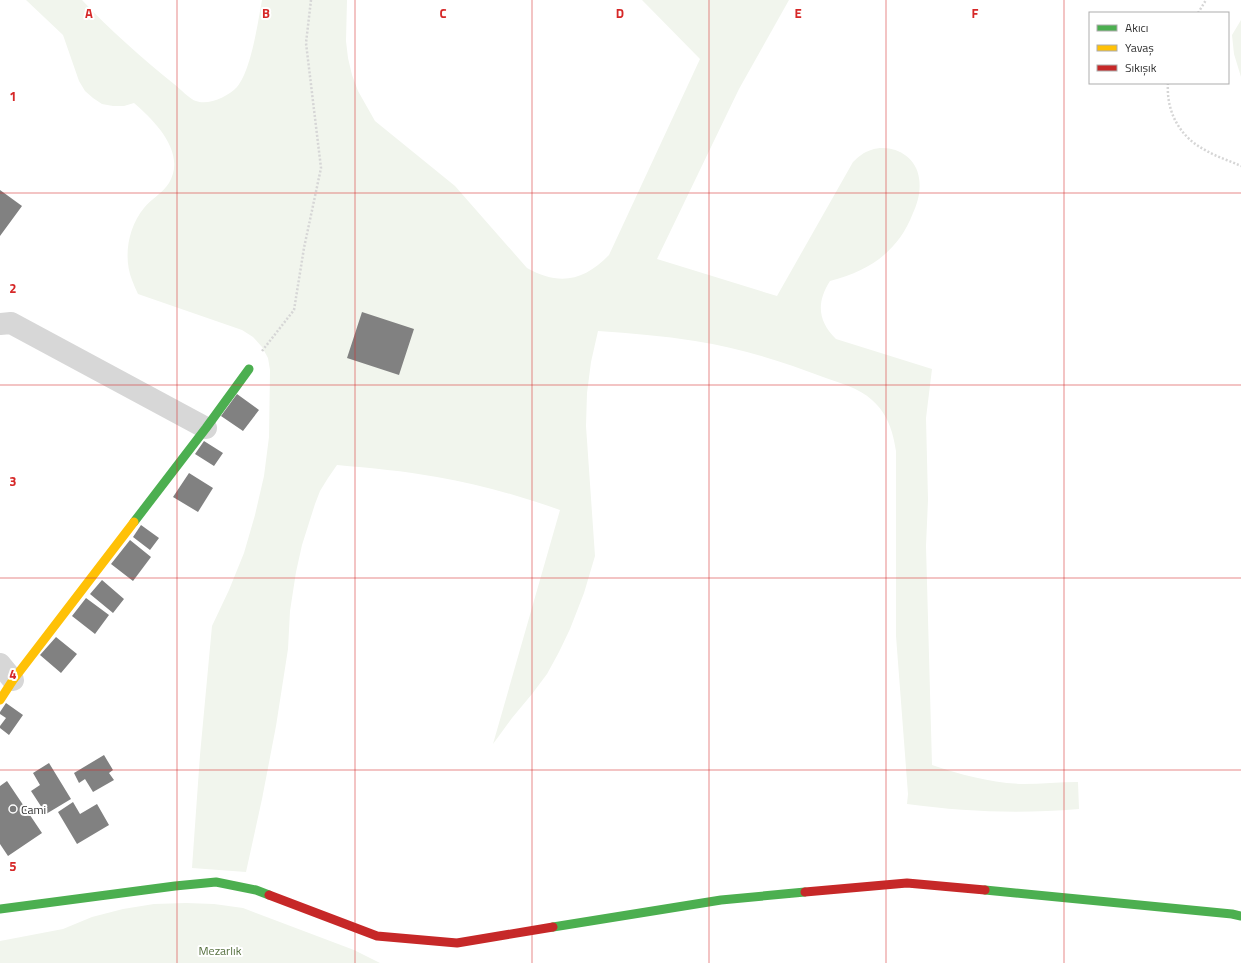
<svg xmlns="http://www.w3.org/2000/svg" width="1241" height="963" font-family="'Titillium Web',sans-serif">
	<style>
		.green { fill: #f1f5ed }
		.building { fill: #818181 }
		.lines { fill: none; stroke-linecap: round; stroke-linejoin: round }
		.path { stroke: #d6d6d6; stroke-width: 2.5; stroke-dasharray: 2 2; stroke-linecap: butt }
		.street { stroke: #d7d7d7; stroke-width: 22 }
		.fast { stroke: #4caf50; stroke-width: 9 }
		.slow { stroke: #ffc107; stroke-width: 9 }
		.jam { stroke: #c62828; stroke-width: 9 }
		.grid { fill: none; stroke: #d62828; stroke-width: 1; stroke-opacity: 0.55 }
		.poi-dot { fill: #7a7a7a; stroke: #fff; stroke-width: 1.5 }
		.labels { text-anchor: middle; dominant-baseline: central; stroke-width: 4; stroke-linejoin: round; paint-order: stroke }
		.poi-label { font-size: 12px; fill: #333; stroke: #fff; text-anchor: start }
		.park-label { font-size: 12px; fill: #56703f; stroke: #fff }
		.grid-label { font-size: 13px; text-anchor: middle; font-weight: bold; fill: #d62828; stroke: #fff; stroke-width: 4; stroke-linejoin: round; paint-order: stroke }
	</style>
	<rect width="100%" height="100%" fill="#fff"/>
	<path class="green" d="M26,0H82C110,30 142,58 174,84C179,88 191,100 196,101C208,106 229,96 237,87C251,71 258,22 262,0H347L346,41L348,58L352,75L358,91L375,121L455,186L527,268C559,286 584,281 609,255L700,59L642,0H789L739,89L657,259L777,296L853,162C858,157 864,152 871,150C891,143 916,155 919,178C921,190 918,202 913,213C898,252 869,271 830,281C816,303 818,321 836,339L932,369L926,418L928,500L926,546L932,765C962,775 991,783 1023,784C1041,784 1060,782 1078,782L1079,809C1019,814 967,812 907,804L908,794L896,636V451C893,432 888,414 872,400C859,388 840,383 823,377C782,361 739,348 695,341C663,336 631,333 598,331L591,362L587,393L586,426L595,556L584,593L570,629L559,652L547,674L532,694L512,718L493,744L560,510C520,496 479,484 437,477C404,471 371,468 337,465L328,478L320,491L315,504L302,545L296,572L290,611L288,649L276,726L262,799L246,872L192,868L200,755L212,626L229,590L244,553L255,515L264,476L269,437L270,370L268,358L262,347L253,337L242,330L138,294C136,290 134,285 132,280C123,258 128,227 144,208C151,199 162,194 169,183C187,153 155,121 134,103L124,106H113L102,104L93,98L85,91L79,81L63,35Z
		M1241,20V77L1234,54L1232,35Z
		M186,903L214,904L243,908L354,950L380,963H0V941L63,929L92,917L123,909L154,904Z"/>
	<path class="building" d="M0,190L22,206L0,236Z
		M362,312L414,329L399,375L347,358Z
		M237,394L259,410L243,431L221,416Z
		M204,441L223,453L214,466L195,454Z
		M189,473L213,488L198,512L173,497Z
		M141,525L159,538L150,550L133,537Z
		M130,540L151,557L133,581L111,564Z
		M102,580L124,599L113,613L90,594Z
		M86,598L109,615L95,634L72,616Z
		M56,637L77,654L61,673L40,655Z
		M6,703L23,715L9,735L0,728V726L6,718L0,714V712Z
		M104,755L113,770L109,773L114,780L93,792L85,779L79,783L74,773Z
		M49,763L71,799L46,814L31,791L40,785L33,773Z
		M7,781L42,833L8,856L0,844V786Z
		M73,802L80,814L97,804L109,825L77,844L58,812Z"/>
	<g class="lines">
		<path class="path" d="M1198,13L1206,0
			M1168,83C1166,112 1180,138 1207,151C1217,157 1230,161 1241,166
			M262,351L294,310L304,248L321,168L306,43L311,0"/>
		<path class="street" d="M0,324L11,323L206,428
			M0,664L13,680"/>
		<path class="fast" d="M134,522L206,428L249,369
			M985,890L1232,914L1241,916
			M0,909L175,886L216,882L256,890L269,895
			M553,927L721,900L805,892"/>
		<path class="slow" d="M0,700L13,680L134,522"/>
		<path class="jam" d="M805,892L907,883L985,890
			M269,895L377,936L457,943L553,927"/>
	</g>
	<path class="grid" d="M177,0V963M355,0V963M532,0V963M709,0V963M886,0V963M1064,0V963M0,193H1241M0,385H1241M0,578H1241M0,770H1241"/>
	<circle class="poi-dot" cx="13" cy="809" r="4"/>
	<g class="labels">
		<g class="poi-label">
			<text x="21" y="809">Cami</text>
		</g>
		<g class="park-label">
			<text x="220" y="950">Mezarlık</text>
		</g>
	</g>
	<g class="grid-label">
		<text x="89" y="18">A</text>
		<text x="266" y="18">B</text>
		<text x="443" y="18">C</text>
		<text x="620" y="18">D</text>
		<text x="798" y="18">E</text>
		<text x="975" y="18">F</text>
		<text x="13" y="101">1</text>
		<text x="13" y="293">2</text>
		<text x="13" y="486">3</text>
		<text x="13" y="679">4</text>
		<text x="13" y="871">5</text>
	</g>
	<rect x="1089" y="12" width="140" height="72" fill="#ffffff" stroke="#adadad"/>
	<rect x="1097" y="25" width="20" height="6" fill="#4caf50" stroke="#adadad"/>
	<text x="1125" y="32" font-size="12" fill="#333333">Akıcı</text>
	<rect x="1097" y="45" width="20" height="6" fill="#ffc107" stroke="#adadad"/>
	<text x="1125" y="52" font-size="12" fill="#333333">Yavaş</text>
	<rect x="1097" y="65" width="20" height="6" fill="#c62828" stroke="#adadad"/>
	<text x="1125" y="72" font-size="12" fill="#333333">Sıkışık</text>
</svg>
